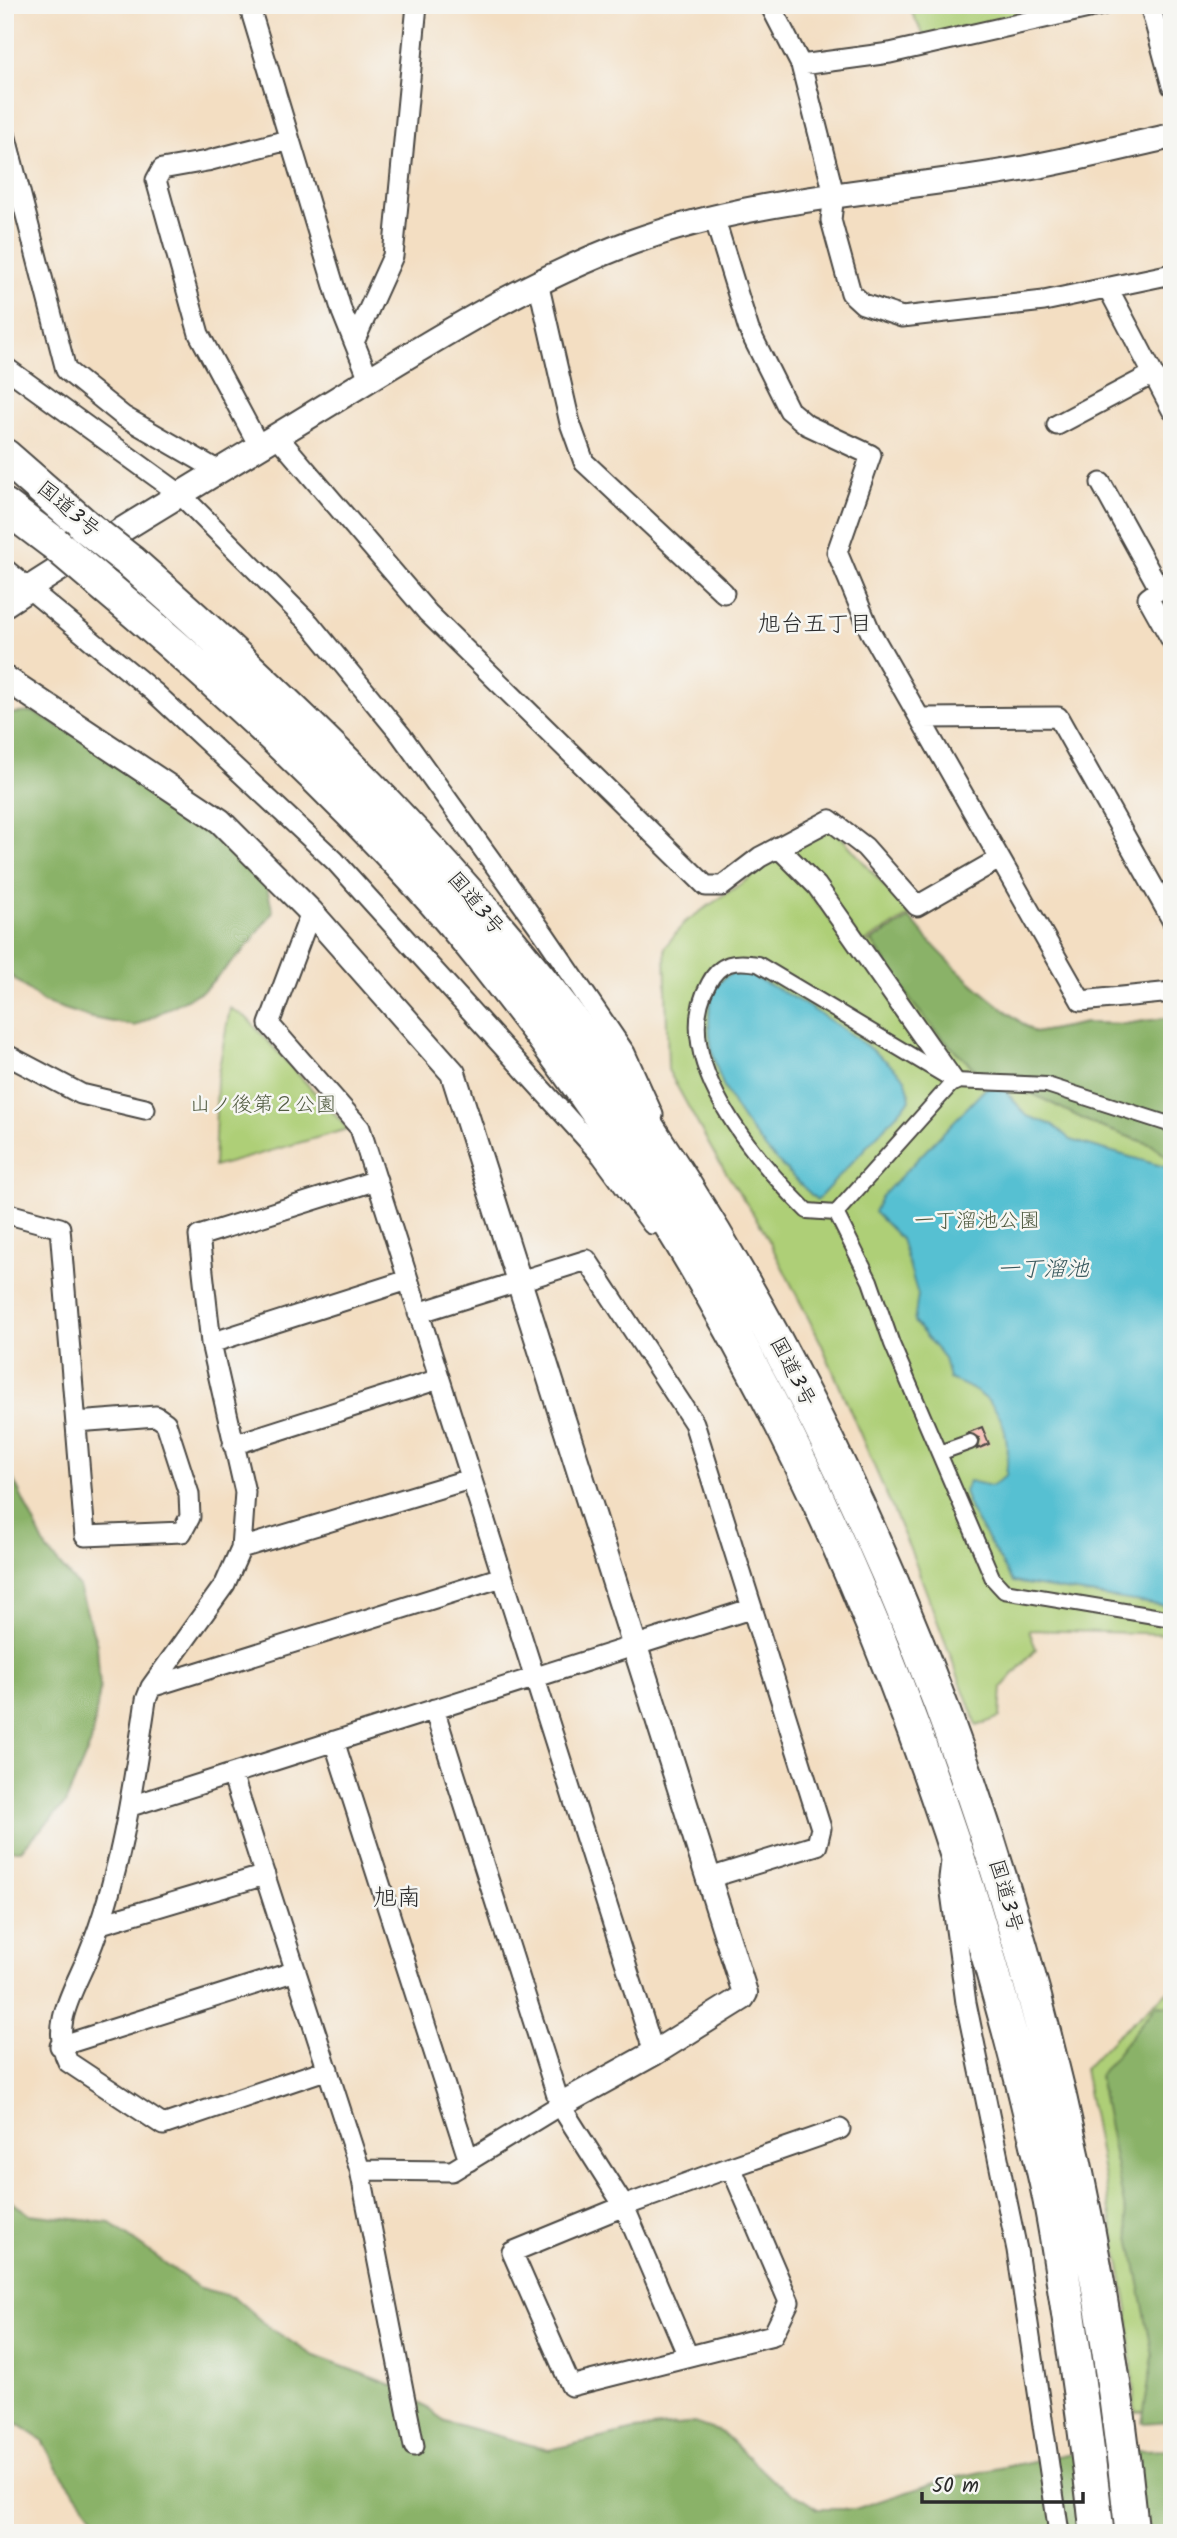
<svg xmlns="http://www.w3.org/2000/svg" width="1177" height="2538" font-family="Kalam,'Klee One',sans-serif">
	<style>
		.green { fill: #aecf77; stroke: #6c7d51; stroke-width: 2 }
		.forest { fill: #8ab268; stroke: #5a6e4a; stroke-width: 2 }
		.water { fill: #56c0d2; stroke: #40767e; stroke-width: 2 }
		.building { fill: #faa9a2 }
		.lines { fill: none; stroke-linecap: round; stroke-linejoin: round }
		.pedestrian-casing { stroke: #494642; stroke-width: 18 }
		.minor-casing { stroke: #494642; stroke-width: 23 }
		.tertiary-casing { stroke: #494642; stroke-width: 28 }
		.trunk-casing { stroke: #494642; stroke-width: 37 }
		.pedestrian { stroke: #fff; stroke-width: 14 }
		.minor { stroke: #fff; stroke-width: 19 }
		.tertiary { stroke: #fff; stroke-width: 24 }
		.trunk { stroke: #fff; stroke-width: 33 }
		.trunk-bridge-casing { stroke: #494642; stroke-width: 37; stroke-linecap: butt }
		.trunk-bridge { stroke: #fff; stroke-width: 33 }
		.labels { text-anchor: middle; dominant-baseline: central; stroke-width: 5; stroke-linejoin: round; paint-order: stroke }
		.street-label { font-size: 21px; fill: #2b2b2b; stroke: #f6f6f2 }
		.park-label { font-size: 21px; fill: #525c42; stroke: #f6f6f2 }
		.neighbourhood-label { font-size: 23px; fill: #2b2b2b; stroke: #f6f6f2 }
		.water-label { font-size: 23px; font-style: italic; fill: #38585d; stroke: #f6f6f2 }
		.quarter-label { font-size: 24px; fill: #2b2b2b; stroke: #f6f6f2 }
	</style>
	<rect width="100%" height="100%" fill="#f6f6f2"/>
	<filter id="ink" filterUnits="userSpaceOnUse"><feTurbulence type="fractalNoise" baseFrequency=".0143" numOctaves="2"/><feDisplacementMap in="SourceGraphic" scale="14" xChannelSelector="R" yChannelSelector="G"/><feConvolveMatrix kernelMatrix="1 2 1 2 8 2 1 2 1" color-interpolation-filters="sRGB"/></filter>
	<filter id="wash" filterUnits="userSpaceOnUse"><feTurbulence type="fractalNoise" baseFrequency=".00686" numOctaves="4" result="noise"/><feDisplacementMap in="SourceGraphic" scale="28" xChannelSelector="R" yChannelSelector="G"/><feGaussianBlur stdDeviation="1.57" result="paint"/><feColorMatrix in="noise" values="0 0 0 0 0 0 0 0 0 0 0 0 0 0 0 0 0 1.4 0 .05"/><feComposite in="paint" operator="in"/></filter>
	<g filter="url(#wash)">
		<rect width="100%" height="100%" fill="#f3dec2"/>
		<path class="green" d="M908,5H1022L1027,14L924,36Z
			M830,824L910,915L863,943L788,847Z
			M774,861L784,863L856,950L910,918C946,964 988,998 1035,1033L1086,1023L1125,1024L1172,1017V1634L1029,1630L1036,1649L1002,1687L1000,1717L977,1726L912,1554L821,1343L763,1229L716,1157L668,1070L665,947L685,922Z
			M230,1008L247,1018L348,1129L214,1167L217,1079Z
			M1172,1988V2411L1135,2412L1128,2310L1084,2069L1115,2037Z"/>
		<path class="forest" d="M33,712L82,739L166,796L206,827L266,884L273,912L243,951L204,990L135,1026L92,1018L43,1002L5,971V714Z
			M910,918C948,966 987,997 1035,1033L1086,1023L1125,1024L1172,1017V1161L1152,1145L1095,1125L1009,1082L982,1076L942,1038L914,1005L872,941Z
			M5,1462L47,1550L79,1587L97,1645L100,1689L91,1743L65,1804L21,1850H5Z
			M1156,2005L1172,2006V2421L1142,2423L1153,2356L1099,2076Z
			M5,2197L29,2214L110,2223L198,2287L235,2298L267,2326L312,2355L397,2387L445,2421L549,2450L635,2430L694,2423L723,2433L771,2479L818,2509H855L944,2480L1075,2452L1172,2449V2533H106L57,2468L42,2440L5,2415Z"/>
		<path class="water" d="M733,972C764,972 884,1053 905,1079C908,1084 909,1094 910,1100L817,1200C765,1151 710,1098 709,1022C709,999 712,984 733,972Z
			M986,1088H1003L1027,1116L1053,1125L1071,1140L1165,1167L1172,1171V1607L1013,1582L970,1510L964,1491L969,1481L991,1486L1006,1476C1012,1426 1000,1396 949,1379L944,1358L914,1322L918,1295L901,1239L874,1212L881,1197Z"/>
		<g id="blocks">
			<path class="building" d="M982,1427L989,1444L977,1449L979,1438L967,1433Z"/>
		</g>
	</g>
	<g filter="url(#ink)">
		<use href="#blocks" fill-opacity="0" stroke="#494642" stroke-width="2"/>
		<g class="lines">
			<g class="pedestrian-casing">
				<path id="pedestrian" d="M954,1081L836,1213L807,1211C757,1161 666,1058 709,983C720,962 735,960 758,964L954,1081L1047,1085L1172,1125
					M836,1213L870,1281L892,1344L993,1579L1004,1591L1172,1619
					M939,1453L970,1442"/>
			</g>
			<g class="minor-casing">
				<path id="minor" d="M249,5L342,312L369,379
					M770,5L801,65L834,194L831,220L851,293L863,304L902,317L1044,301L1172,274
					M1150,5L1172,86
					M801,65L890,53L1102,5
					M5,134L66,370L123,416L217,470
					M714,217L749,330L789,410L807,425L871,455L837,552L870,631L1081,1001L1172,992
					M538,282L570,423L584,462L724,593
					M1109,290L1172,410
					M354,342L393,256L417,5
					M5,367L180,494L310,624L401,735L544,934L625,1053L653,1115
					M1057,425L1153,374
					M277,436L428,613L706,886H722L760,857L830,820L865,847L917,906L999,859
					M259,446L199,334L156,180L162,169L207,161L288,140
					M1101,483L1159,588
					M5,569L154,692L335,861L602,1156L652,1224
					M1172,580L1148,598L1172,641
					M922,718L1058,717L1172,920
					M778,847L817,886L954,1081
					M311,912L269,1024L360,1128L654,2053
					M5,1054L81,1094L145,1109
					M5,1213L60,1228L85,1536L182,1532L190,1517L189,1494L166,1423L156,1416L76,1422
					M418,1313L587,1260L694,1423L821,1828L817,1845L709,1878
					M211,1343L408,1280
					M233,1445L439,1379
					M241,1548L470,1479
					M151,1687L502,1577
					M434,1709L560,2105L624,2206L512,2252L571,2386L773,2335L789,2302L731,2167L624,2206L688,2356
					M334,1741L469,2161
					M232,1774L360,2170L414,2446
					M131,1806L750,1609
					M951,1861L949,1878L966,2003L1017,2250L1059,2533
					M101,1924L265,1875
					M60,2046L296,1971
					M328,2069L163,2125L68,2062C50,2025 73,1992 88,1956C121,1875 133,1787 146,1700L151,1687L225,1584L241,1548L245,1492L211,1343L199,1236L377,1180
					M731,2167L840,2129
					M360,2170L452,2171L560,2105"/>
			</g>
			<g class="tertiary-casing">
				<path id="tertiary" d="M5,604C105,538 208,478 311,415C415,352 516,285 632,242C757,196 891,192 1021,169C1072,160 1122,147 1172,136
					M5,678L220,821L311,912L453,1073L745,1993L742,1998L654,2053L560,2105"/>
			</g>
			<g class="trunk-casing">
				<path id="trunk" d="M5,456L84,525
					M5,506L54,543
					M131,562C307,717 478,884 613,1077C911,1504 1080,2016 1132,2533
					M100,582C212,676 321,776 420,885C463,932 502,983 541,1034C795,1372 956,1775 1047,2186C1055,2222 1060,2260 1066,2297C1078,2376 1089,2454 1097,2533"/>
			</g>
			<use href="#pedestrian" class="pedestrian"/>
			<use href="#minor" class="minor"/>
			<use href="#tertiary" class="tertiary"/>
			<use href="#trunk" class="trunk"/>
			<g class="trunk-bridge-casing">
				<path id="trunk-bridge" d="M84,525L131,562
					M54,543L100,582"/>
			</g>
			<use href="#trunk-bridge" class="trunk-bridge"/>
		</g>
	</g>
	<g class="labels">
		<g class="street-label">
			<text transform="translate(68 510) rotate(40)">国道3号</text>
			<text transform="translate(475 904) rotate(50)">国道3号</text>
			<text transform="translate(792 1372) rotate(63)">国道3号</text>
			<text transform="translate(1005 1896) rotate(74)">国道3号</text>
		</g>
		<g class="park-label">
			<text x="263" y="1105">山ノ後第２公園</text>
			<text x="977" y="1221">一丁溜池公園</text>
		</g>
		<g class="neighbourhood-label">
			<text x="815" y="625">旭台五丁目</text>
		</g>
		<g class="water-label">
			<text x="1043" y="1270">一丁溜池</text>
		</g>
		<g class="quarter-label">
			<text x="397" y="1898">旭南</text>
		</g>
	</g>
	<rect width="1177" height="2538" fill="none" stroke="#f6f6f2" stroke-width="28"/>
	<path d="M922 2492v10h161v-10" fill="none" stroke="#2b2b2b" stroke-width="3.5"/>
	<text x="932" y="2492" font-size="21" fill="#2b2b2b" stroke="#f6f6f2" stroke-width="5" paint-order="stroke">50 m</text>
</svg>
